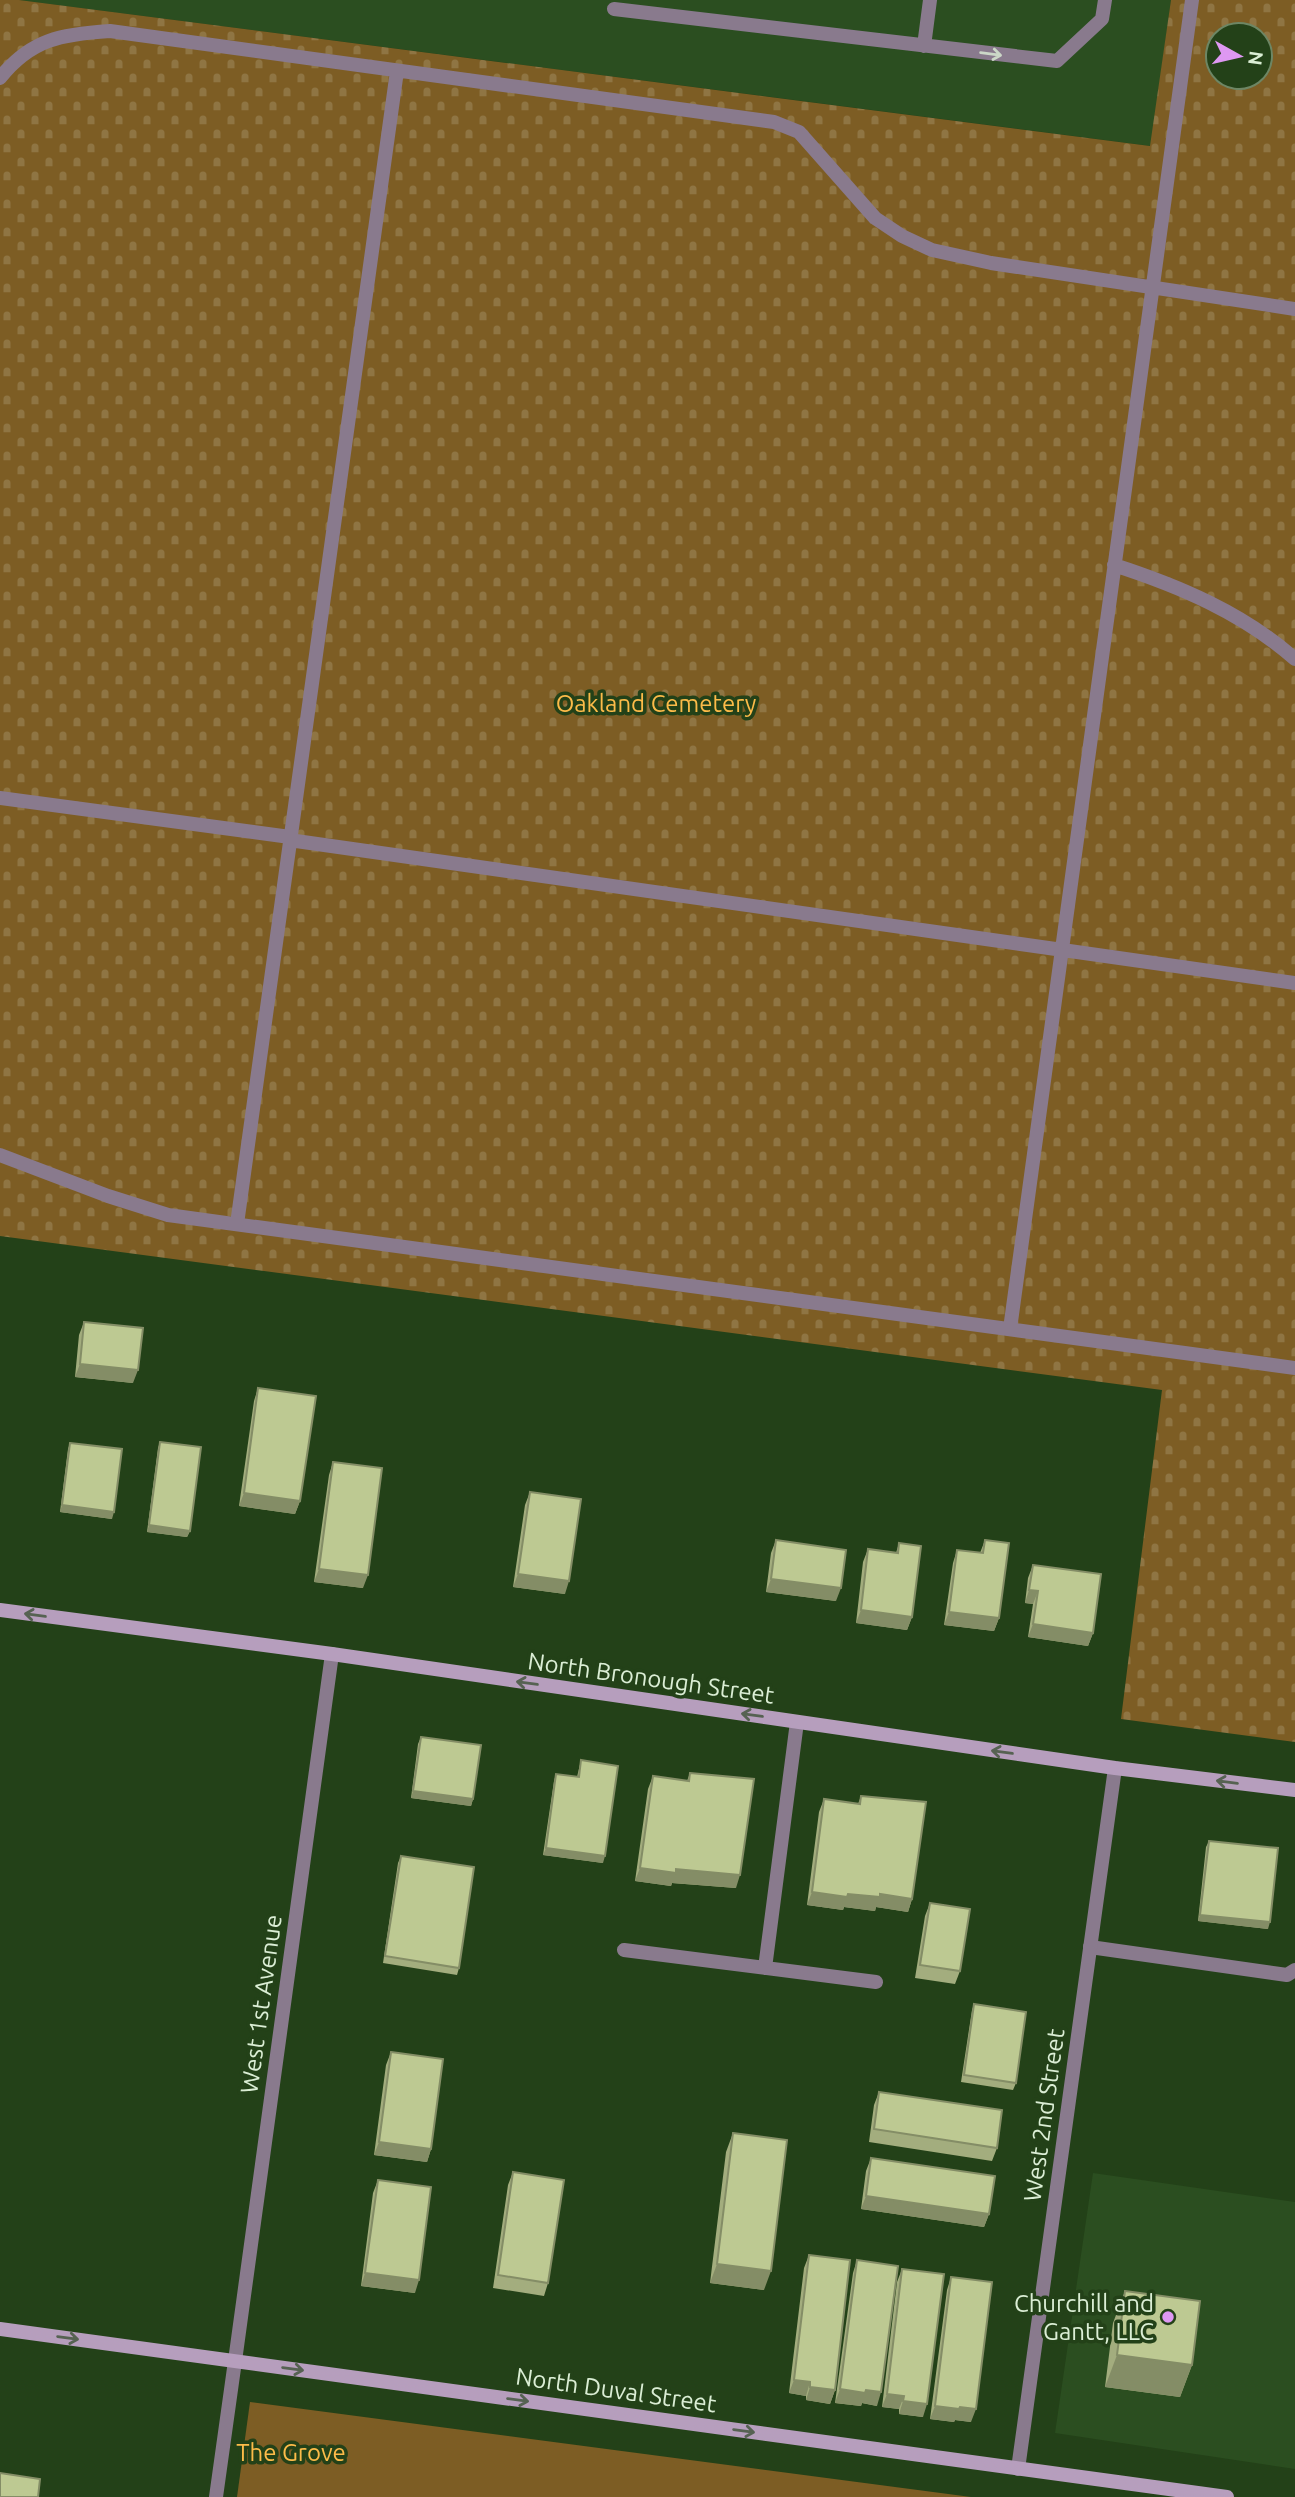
<svg xmlns="http://www.w3.org/2000/svg" width="1295" height="2497" font-family="Ubuntu,sans-serif">
	<style>
		.built { fill: #2b4e20 }
		.cemetery { fill: url(#cemetery-stones); fill-rule: evenodd }
		.green { fill: #7d5d24 }
		.lines { fill: none; stroke-linecap: round; stroke-linejoin: round }
		.service { stroke: #897a8d; stroke-width: 14 }
		.minor { stroke: #897a8d; stroke-width: 14 }
		.secondary { stroke: #b69ebd; stroke-width: 14 }
		.wall { fill: #a3ad7e }
		.shaded-wall { fill: #848d66 }
		.building { fill: #bdc992; stroke: #848d66; stroke-width: 2 }
		.oneway { stroke: #cbd7c7 }
		.oneway2 { stroke: #566252 }
		.poi-dot { fill: #de98f2; stroke: #234118; stroke-width: 2.5 }
		.labels { text-anchor: middle; dominant-baseline: central; stroke-width: 7; stroke-linejoin: round; paint-order: stroke }
		.park-label { font-size: 24px; fill: #fcbb49; stroke: #234118 }
		.street-label { font-size: 24px; fill: #dbeed5; stroke: #234118 }
		.poi-label { font-size: 24px; fill: #dbeed5; stroke: #234118; text-anchor: end }
	</style>
	<defs>
		<pattern id="cemetery-stones" width="16" height="16" patternUnits="userSpaceOnUse" patternTransform="scale(1.75)"><rect width="16" height="16" fill="#7d5d24"/><path d="M2 7V4a2 2 0 0 1 4 0v3zM10 15v-3a2 2 0 0 1 4 0v3z" fill="#8f7543"/></pattern>
	</defs>
	<rect width="100%" height="100%" fill="#234118"/>
	<path class="built" d="M19,0H1171L1151,146Z
		M1093,2173L1295,2202V2469L1055,2433Z"/>
	<path class="cemetery" d="M0,0H19L1150,146L1171,0H1295V1742L1121,1719L1162,1390L0,1236ZM1218,35H1260V77H1218Z"/>
	<path class="green" d="M250,2402L971,2497H237Z"/>
	<g class="lines">
		<path class="service" d="M614,9L1057,61L1102,19L1105,0
			M924,46L930,0
			M0,78C31,39 62,34 110,31L774,122L799,132L875,218L902,236L932,250L991,263L1295,309
			M1114,565C1179,586 1243,613 1295,659
			M0,798L290,837
			M289,840L1295,983
			M0,1155L108,1196L168,1215L1295,1368
			M237,1224L397,71
			M1010,1329L1192,0
			M1090,1947L1287,1975L1295,1970
			M624,1950L876,1982
			M765,1968L797,1722
			M216,2497L235,2361"/>
		<path class="minor" d="M235,2361L332,1654
			M1018,2469L1115,1768"/>
		<path class="secondary" d="M0,1610L332,1654L1115,1768L1295,1790
			M0,2329L1227,2497"/>
	</g>
	<path class="wall" d="M84,1322L133,1383L75,1377L79,1335Z
		M258,1388L300,1501L295,1514L239,1506L254,1401Z
		M160,1442L190,1531L187,1537L147,1532L158,1448Z
		M70,1443L112,1519L60,1512L68,1449Z
		M333,1462L363,1588L314,1582L329,1475Z
		M530,1492L565,1594L513,1587L525,1505Z
		M776,1540L836,1601L766,1592L771,1553Z
		M985,1540L999,1618L994,1631L944,1625L953,1563L957,1550L980,1553Z
		M899,1543L912,1617L907,1630L856,1623L863,1562L868,1549L896,1553Z
		M1033,1565L1093,1633L1088,1646L1028,1637L1033,1604L1025,1603L1028,1578Z
		M421,1737L473,1799L471,1806L411,1798L418,1744Z
		M581,1760L603,1863L543,1855L554,1781L556,1774L577,1777Z
		M690,1773L736,1888L672,1883L671,1886L635,1881L648,1789L653,1776L687,1781Z
		M861,1796L912,1899L908,1912L876,1907L875,1911L844,1907L843,1910L807,1905L819,1812L824,1799L858,1804Z
		M1209,1841L1268,1929L1198,1921L1206,1847Z
		M401,1856L459,1968L457,1975L383,1963L398,1863Z
		M930,1903L960,1971L955,1984L915,1978L925,1916Z
		M974,2004L1016,2083L1013,2090L961,2082L972,2010Z
		M391,2052L431,2149L427,2162L374,2155L386,2065Z
		M879,2092L997,2148L992,2161L869,2142L874,2105Z
		M733,2133L764,2290L710,2283L726,2152Z
		M871,2158L989,2214L984,2227L861,2209L866,2171Z
		M513,2172L548,2283L544,2296L493,2288L508,2185Z
		M378,2180L415,2293L361,2286L373,2193Z
		M809,2255L835,2390L830,2404L806,2400V2396L789,2393L804,2268Z
		M857,2260L877,2406L862,2403L861,2406L835,2403L853,2273Z
		M902,2269L923,2417L899,2414V2409L882,2407L897,2282Z
		M951,2277L971,2422L955,2420L954,2422L930,2419L947,2290Z
		M1125,2291L1192,2365L1180,2397L1105,2387L1113,2323Z"/>
	<path class="shaded-wall" d="M80,1364L138,1370L133,1383L75,1377Z
		M244,1493L300,1501L295,1514L239,1506Z
		M62,1505L114,1512L112,1519L60,1512Z
		M149,1525L190,1531L187,1537L147,1532Z
		M319,1569L368,1575L363,1588L314,1582Z
		M518,1574L569,1581L565,1594L513,1587Z
		M771,1579L841,1588L836,1601L766,1592Z
		M1029,1590L1038,1591L1033,1604L1025,1603Z
		M861,1610L912,1617L907,1630L856,1623Z
		M949,1612L999,1618L994,1631L944,1625Z
		M1033,1624L1093,1633L1088,1646L1028,1637Z
		M413,1791L473,1799L471,1806L411,1798Z
		M546,1848L605,1856L603,1863L543,1855Z
		M640,1868L676,1869L740,1875L736,1888L672,1883L671,1886L635,1881Z
		M812,1892L880,1894L912,1899L908,1912L876,1907L875,1911L844,1907L843,1910L807,1905Z
		M1200,1915L1270,1922L1268,1929L1198,1921Z
		M379,2142L431,2149L427,2162L374,2155Z
		M866,2196L989,2214L984,2227L861,2209Z
		M717,2264L771,2271L764,2290L710,2283Z
		M365,2273L419,2280L415,2293L361,2286Z
		M1117,2355L1192,2365L1180,2397L1105,2387Z
		M794,2380L810,2382L806,2396L789,2393Z
		M810,2387L835,2390L830,2404L806,2400Z
		M840,2389L866,2390L881,2392L877,2406L862,2403L861,2406L835,2403Z
		M887,2394L904,2396L899,2409L882,2407Z
		M903,2401L927,2404L923,2417L899,2414Z
		M935,2406L960,2407L976,2409L971,2422L955,2420L954,2422L930,2419Z"/>
	<path class="building" d="M84,1322L143,1328L138,1370L80,1364Z
		M258,1388L316,1396L300,1501L244,1493Z
		M160,1442L201,1447L190,1531L149,1525Z
		M70,1443L122,1449L114,1512L62,1505Z
		M333,1462L382,1468L368,1575L319,1569Z
		M530,1492L581,1499L569,1581L518,1574Z
		M776,1540L846,1550L841,1588L771,1579Z
		M985,1540L1009,1543L999,1618L949,1612L957,1550L983,1553Z
		M899,1543L921,1546L912,1617L861,1610L868,1549L898,1553Z
		M1033,1565L1101,1574L1093,1633L1033,1624L1038,1591L1029,1590Z
		M421,1737L481,1745L473,1799L413,1791Z
		M581,1760L618,1766L605,1856L546,1848L556,1774L579,1777Z
		M690,1773L754,1779L740,1875L676,1869V1873L640,1868L653,1776L689,1781Z
		M861,1796L926,1802L912,1899L880,1894V1897L848,1894L847,1897L812,1892L824,1799L860,1804Z
		M1209,1841L1278,1848L1270,1922L1200,1915Z
		M401,1856L474,1867L459,1968L385,1956Z
		M930,1903L970,1909L960,1971L920,1965Z
		M974,2004L1026,2012L1016,2083L964,2075Z
		M391,2052L443,2059L431,2149L379,2142Z
		M879,2092L1002,2110L997,2148L874,2129Z
		M733,2133L787,2140L771,2271L717,2264Z
		M871,2158L995,2176L989,2214L866,2196Z
		M513,2172L564,2180L548,2283L498,2275Z
		M378,2180L431,2187L419,2280L365,2273Z
		M809,2255L850,2260L835,2390L810,2387V2382L794,2380Z
		M857,2260L898,2266L881,2392L866,2390L865,2393L840,2389Z
		M902,2269L944,2274L927,2404L903,2401L904,2396L887,2394Z
		M951,2277L992,2282L976,2409L960,2407L959,2409L935,2406Z
		M1125,2291L1200,2301L1192,2365L1117,2355Z
		M0,2473L40,2479L38,2497H0Z"/>
	<defs><path id="oneway-shaft" d="M-6 0H5M1.5-3L5.5 0L1.5 3" fill="none" stroke-width="1.6" stroke-linecap="round" stroke-linejoin="round" transform="scale(1.75)"/></defs>
	<use class="oneway" href="#oneway-shaft" transform="translate(991 54) rotate(7)"/>
	<g class="oneway2">
		<use href="#oneway-shaft" transform="translate(35 1615) rotate(-172)"/>
		<use href="#oneway-shaft" transform="translate(527 1683) rotate(-172)"/>
		<use href="#oneway-shaft" transform="translate(752 1715) rotate(-172)"/>
		<use href="#oneway-shaft" transform="translate(1002 1752) rotate(-172)"/>
		<use href="#oneway-shaft" transform="translate(1227 1782) rotate(-173)"/>
		<use href="#oneway-shaft" transform="translate(68 2338) rotate(8)"/>
		<use href="#oneway-shaft" transform="translate(293 2369) rotate(8)"/>
		<use href="#oneway-shaft" transform="translate(518 2400) rotate(8)"/>
		<use href="#oneway-shaft" transform="translate(744 2431) rotate(8)"/>
	</g>
	<circle class="poi-dot" cx="1168" cy="2317" r="7"/>
	<g class="labels">
		<g class="park-label">
			<text x="656" y="703">Oakland Cemetery</text>
			<text x="291" y="2452">The Grove</text>
		</g>
		<g class="street-label">
			<text transform="translate(651 1678) rotate(8)">North Bronough Street</text>
			<text transform="translate(261 2004) rotate(-82)">West 1st Avenue</text>
			<text transform="translate(1044 2115) rotate(-82)">West 2nd Street</text>
			<text transform="translate(616 2390) rotate(8)">North Duval Street</text>
		</g>
		<g class="poi-label">
			<text x="1154" y="2303">Churchill and<tspan x="1154" dy="28">Gantt, LLC</tspan></text>
		</g>
	</g>
	<g transform="translate(1239 56) rotate(98)"><circle r="33" fill="#234118" stroke="#6d8664" stroke-width="2"/>
	<path d="M0-5L12 26L0 18L-12 26Z" fill="#de98f2"/>
	<text y="-10" font-size="19" font-weight="bold" text-anchor="middle" fill="#dbeed5">N</text>
	</g>
</svg>
